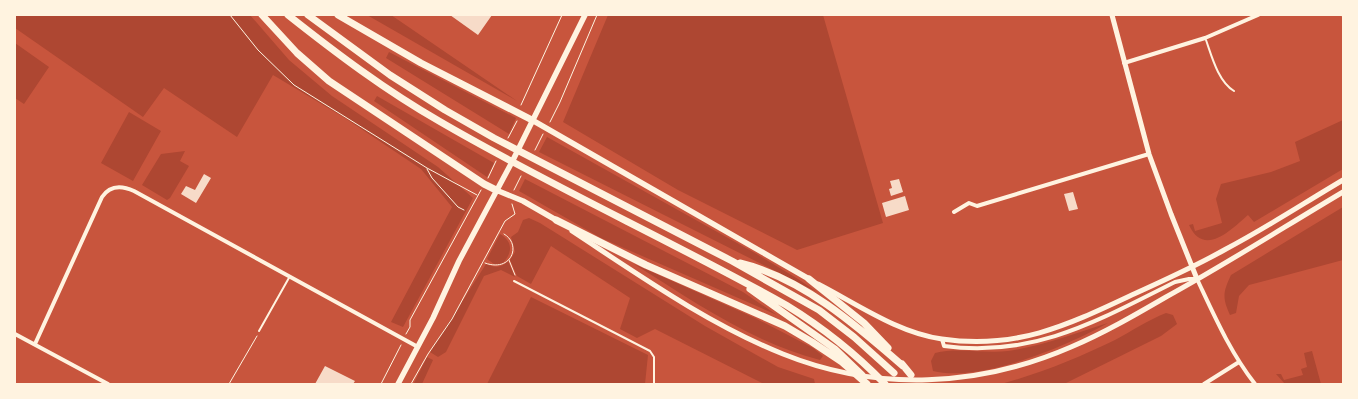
<svg xmlns="http://www.w3.org/2000/svg" width="1358" height="399" font-family="'Fira Sans Condensed',sans-serif">
	<style>
		.green { fill: #ae4732 }
		.building { fill: #f7dbc8 }
		.lines { fill: none; stroke-linecap: round; stroke-linejoin: round }
		.path { stroke: #fff3e0; stroke-width: 1 }
		.service { stroke: #fff3e0; stroke-width: 2 }
		.minor { stroke: #fff3e0; stroke-width: 4 }
		.tertiary { stroke: #fff3e0; stroke-width: 5 }
		.secondary { stroke: #fff3e0; stroke-width: 5.5 }
		.motorway { stroke: #fff3e0; stroke-width: 7 }
	</style>
	<rect width="100%" height="100%" fill="#c8553d"/>
	<path class="green" d="M15,15H250L289,60L332,96L438,167L473,198L403,327L391,322L452,207L421,169L345,118L273,75L237,137L164,88L143,117L15,28Z
		M367,15H391L517,101Z
		M608,15H823L883,223L797,250L678,190L563,122Z
		M15,43L49,67L24,104L15,98Z
		M389,52L516,118L509,134L386,58Z
		M377,96L494,163L487,177L374,101Z
		M129,112L161,131L133,181L101,163Z
		M1343,120V169L1254,222L1248,215C1232,229 1204,258 1189,225L1193,224L1195,231L1222,223L1216,199L1221,184L1271,172L1300,161L1295,142Z
		M547,137L755,253L798,279L817,292L539,152Z
		M185,151L180,161L189,166L170,198L167,200L142,185L161,154Z
		M525,179L720,280L743,292L777,315L601,238L519,191Z
		M1343,207V260L1249,285L1239,296L1236,313L1230,315C1222,298 1223,292 1231,275Z
		M529,218L540,223L705,326L778,367L814,379L815,384H764L655,329L637,338L620,329L630,298L551,246L531,284L517,276L510,260L515,252L511,237L518,232L523,220Z
		M500,234C514,242 512,254 502,264H494L487,259Z
		M508,261L515,277L501,270L484,276L446,352L438,357L430,352L486,264C495,268 502,268 508,261Z
		M634,264L755,318L813,348L823,356L820,360C753,343 693,301 634,264Z
		M531,297L648,355L645,384H487Z
		M1166,313L1173,315L1177,324L1161,336L1064,384H1001C1041,373 1078,358 1115,340C1132,331 1148,320 1166,313Z
		M1108,323C1067,346 980,383 933,371L931,361L935,353C959,347 984,354 1008,351C1042,346 1076,333 1108,323Z
		M1312,351L1321,384H1285L1276,374H1281L1284,380L1303,375L1301,369L1307,367L1304,353Z
		M427,357L433,360L422,384L414,383Z"/>
	<path class="building" d="M450,15H492L478,35Z
		M204,174L211,178L196,203L181,194L186,186L195,190Z
		M899,179L903,192L891,196L889,189L892,188L890,181Z
		M1073,192L1078,209L1069,211L1064,194Z
		M905,196L909,210L886,217L882,203Z
		M325,366L355,381L353,384H315Z"/>
	<g class="lines">
		<path class="path" d="M230,15L258,50L294,85L427,168L477,195
			M521,105L562,15
			M550,122L560,102L597,15
			M508,138L517,121
			M535,150L543,134
			M427,169L432,178L458,207L464,210
			M488,178L496,161
			M514,190L521,176
			M509,260L515,275
			M485,263C512,273 522,244 504,234
			M406,334L410,327V320L481,190
			M229,384L257,336
			M381,384L401,345
			M411,384L428,354L452,319L505,221L515,214L512,204"/>
		<path class="service" d="M1342,15L1343,16
			M1206,40C1212,57 1218,81 1234,91
			M514,281L650,351L654,357V384
			M259,331L290,276"/>
		<path class="minor" d="M1124,63L1205,38L1258,15
			M954,212L969,203L977,206L1149,154
			M15,334L108,384
			M942,339L944,346C1034,358 1097,321 1175,282L1189,279H1197C1214,315 1230,352 1255,384
			M35,344L102,197C110,185 121,185 134,191L418,347
			M1204,384L1239,362"/>
		<path class="tertiary" d="M1112,15L1149,154L1171,214L1197,279
			M572,231C639,275 708,324 783,354C877,392 979,387 1071,347C1104,333 1135,315 1166,297C1226,264 1284,227 1343,192
			M818,284C857,304 898,333 942,339C1017,350 1068,325 1134,294C1165,280 1196,266 1226,249C1266,228 1304,203 1343,180"/>
		<path class="secondary" d="M532,120L809,279
			M496,190L523,201L556,220
			M398,384L433,318L459,261L512,162L585,15"/>
		<path class="motorway" d="M262,15L297,53L329,81L484,184L496,190
			M288,15C336,53 385,90 439,121C552,187 672,241 786,305C822,327 855,353 885,384
			M308,15L390,75L445,110L494,138L732,261L819,310L854,337L894,373
			M338,15L421,63L532,120
			M556,220L646,265L785,326L812,342L842,362L867,384
			M740,263C802,278 856,325 903,366
			M809,279L864,323L888,348
			M750,289L835,349L862,375
			M902,364L911,375"/>
	</g>
	<rect width="1358" height="399" fill="none" stroke="#fff3e0" stroke-width="32"/>
</svg>
